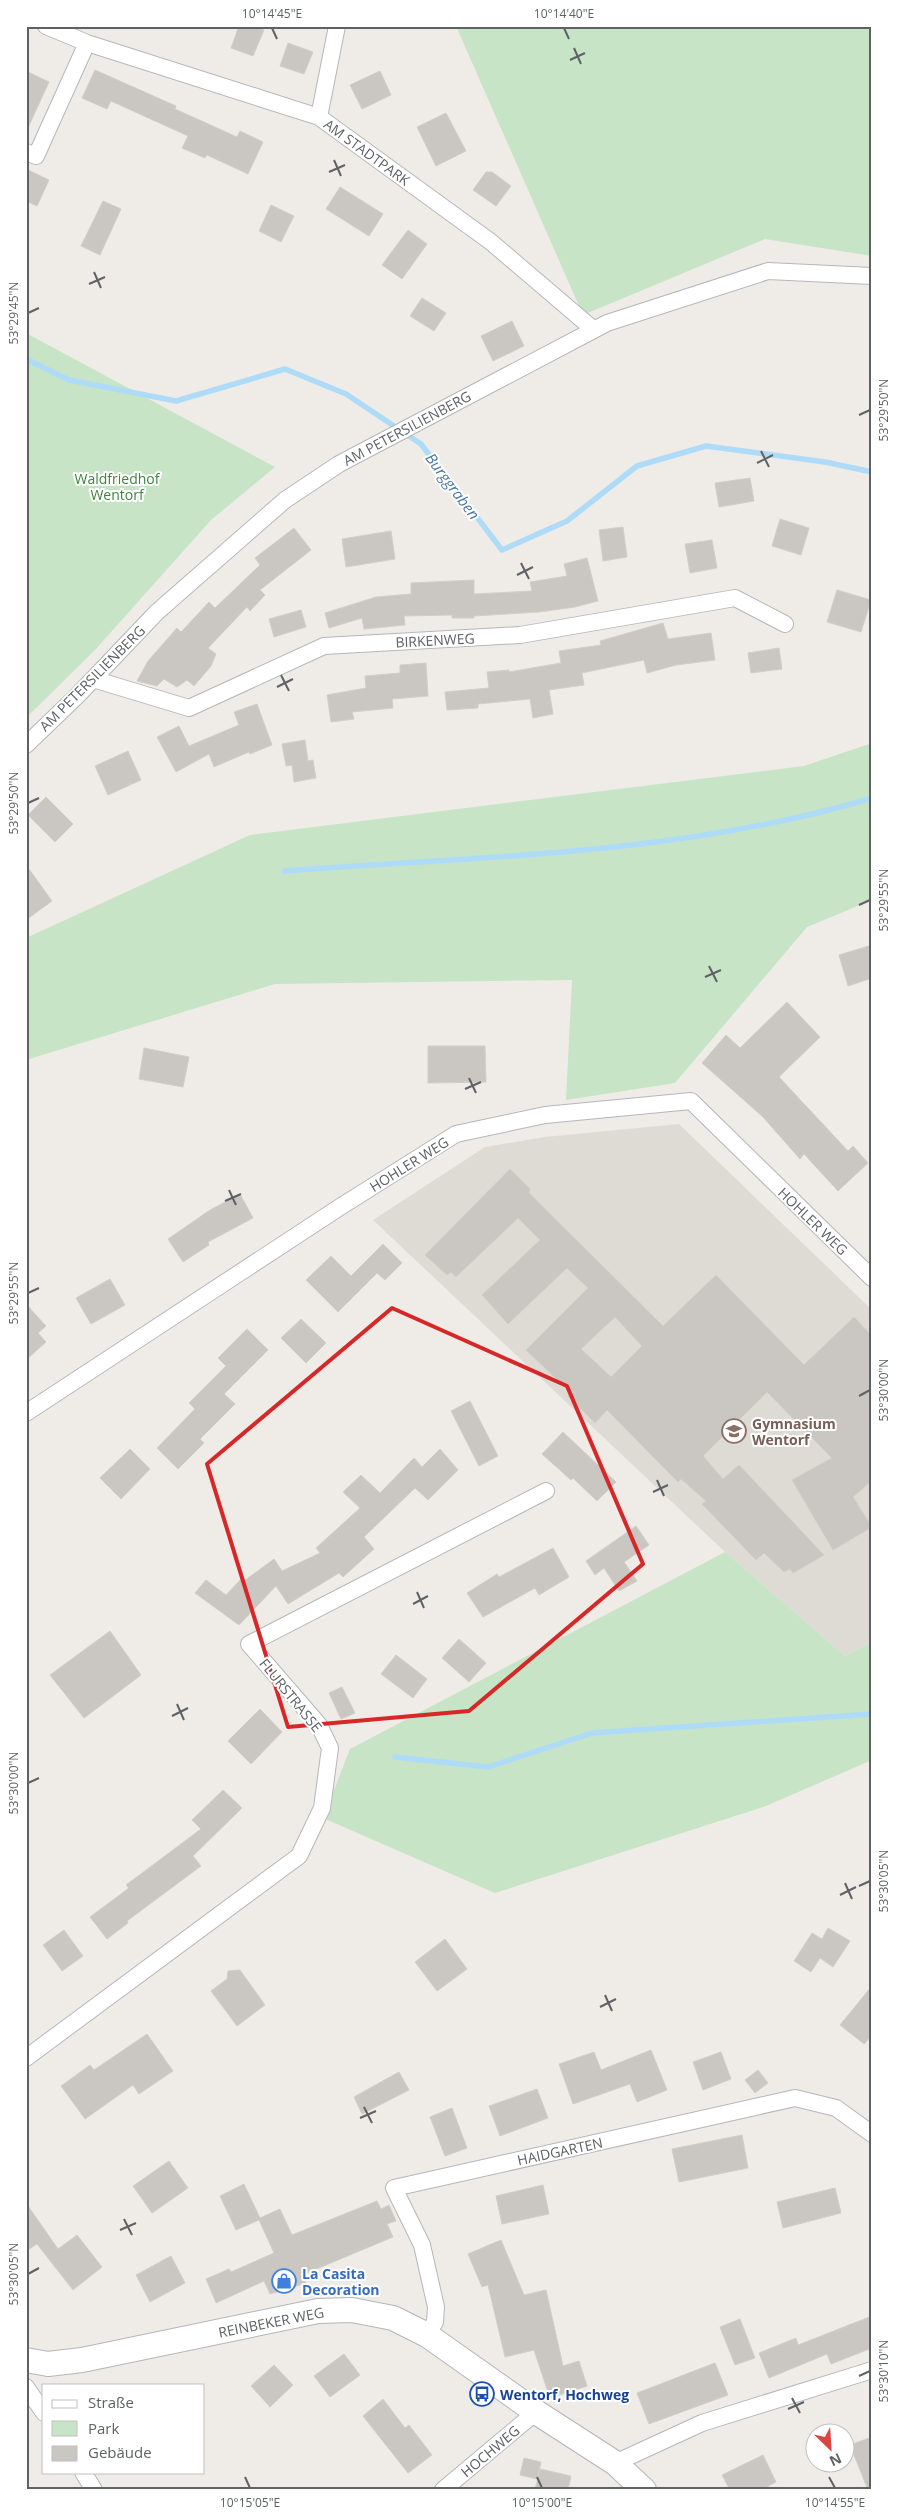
<svg xmlns="http://www.w3.org/2000/svg" width="898" height="2516" font-family="'Open Sans',sans-serif">
	<style>
		.education { fill: #dedbd5 }
		.green { fill: #c7e4c6 }
		.lines { fill: none; stroke-linecap: round; stroke-linejoin: round }
		.stream { stroke: #aedbf7; stroke-width: 5.5 }
		.building { fill: #cac7c3; stroke: #d3cec5; fill-rule: evenodd }
		.street-casing { stroke: #b4b7ba; stroke-width: 18 }
		.secondary-casing { stroke: #b3b6ba; stroke-width: 26 }
		.street { stroke: #fff; stroke-width: 16 }
		.secondary { stroke: #fff; stroke-width: 24 }
		.marked { fill: none; stroke: #d62828; stroke-width: 4; stroke-linejoin: round }
		.ticks { fill: none; stroke: #5e6265; stroke-width: 2 }
		.labels { text-anchor: middle; dominant-baseline: central; stroke-width: 4; stroke-linejoin: round; paint-order: stroke }
		.street-label { font-size: 14px; fill: #5e6265; stroke: #fff }
		.park-label { font-size: 14px; fill: #3f843e; stroke: #fff }
		.education-label { font-size: 14px; font-weight: bold; fill: #785e54; stroke: #fff; text-anchor: start }
		.shop-label { font-size: 14px; font-weight: bold; fill: #366cbe; stroke: #fff; text-anchor: start }
		.transit-label { font-size: 14px; font-weight: bold; fill: #164399; stroke: #fff; text-anchor: start }
		.water-label { font-size: 15px; font-style: italic; fill: #4878a0; stroke: #fff }
		.neatline { fill: none; stroke: #5e6265; stroke-width: 2 }
		.ticks-label { font-size: 12px; text-anchor: middle; fill: #5e6265 }
	</style>
	<rect width="100%" height="100%" fill="#efece7"/>
	<path class="education" d="M679,1124L872,1310V1642L845,1656L725,1552L373,1220L485,1147L545,1137Z"/>
	<path class="green" d="M456,26H872V256L765,239L583,315Z
		M26,333L275,467L211,520L95,650L26,718Z
		M872,743V900L807,927L675,1083L566,1100L572,980L275,984L26,1060V938L250,835L804,766Z
		M725,1552L845,1656L872,1642V1760L766,1806L495,1893L323,1818L350,1749Z"/>
	<g class="lines">
		<path class="stream" d="M26,359L69,380L176,401L285,369L346,394L421,444L502,550L567,521L637,466L706,446L825,462L872,472
			M284,871C480,856 682,855 872,798
			M395,1757L488,1767L592,1733L871,1714"/>
	</g>
	<path class="building" d="M239,26H255L264,30L253,56L231,48Z
		M288,43L313,52L304,74L280,66Z
		M95,70L176,106L175,109L237,137L240,131L263,142L248,174L207,155L205,158L182,148L188,136L111,101L107,109L82,98Z
		M26,71L49,82L26,132Z
		M380,71L391,95L362,109L350,85Z
		M446,113L466,151L436,166L417,127Z
		M26,169L49,180L37,206L26,201Z
		M486,172H492L511,186L496,206L473,190Z
		M340,187L383,214L369,236L326,209Z
		M103,201L121,209L100,255L81,246Z
		M271,205L294,216L281,242L259,231Z
		M408,230L427,244L402,279L382,265Z
		M422,298L446,313L434,331L410,316Z
		M512,321L524,346L493,361L481,336Z
		M750,478L754,501L719,507L715,483Z
		M780,519L809,528L801,555L772,546Z
		M623,527L627,557L603,561L599,530Z
		M294,528L311,550L260,590L265,595L250,611L247,607L208,648L216,654L211,666L194,686L187,680L177,687L164,679L157,686L137,681L148,661L177,628L181,632L209,602L215,608L260,565L255,558Z
		M391,531L395,559L346,567L342,539Z
		M712,540L717,568L690,573L685,544Z
		M587,558L598,601L575,607L539,612L474,616V618H452V615L404,616L405,625L364,629L362,618L329,628L325,613L376,597L411,594V583L474,580V594L532,591L530,582L567,576L564,564Z
		M837,590L871,600L861,632L827,622Z
		M301,610L306,627L274,637L269,619Z
		M663,623L668,639L711,633L715,660L676,665L647,673L644,660L582,673L584,685L549,690L553,714L533,718L530,699L478,704V708L447,710L445,692L489,688L487,672L509,670V672L561,663L559,651L601,645L600,641Z
		M779,648L782,669L751,673L748,653Z
		M426,663L428,696L392,699L393,708L352,712L354,719L331,722L327,695L366,688L365,676L400,673V665Z
		M257,704L272,745L250,754L249,752L214,767L209,754L176,772L157,737L179,726L189,746L239,725L234,712Z
		M305,740L308,761L313,760L316,778L294,782L292,765L286,766L282,744Z
		M128,751L141,780L108,795L95,766Z
		M46,797L73,824L55,842L28,815Z
		M26,865L52,901L26,920Z
		M872,945V978L848,986L839,955Z
		M787,1002L820,1037L779,1077L848,1151L853,1146L868,1163L838,1191L804,1154L800,1159L763,1117L702,1063L726,1035L740,1048Z
		M428,1046H485L486,1082L428,1083Z
		M144,1048L189,1057L183,1087L139,1079Z
		M510,1169L530,1189L529,1193L663,1326L716,1275L804,1365L854,1317L872,1336V1480L853,1497L872,1527L833,1550L792,1480L832,1458L767,1392L703,1456L723,1479L739,1465L824,1555L793,1573L790,1569L784,1572L764,1553L756,1560L702,1504L706,1501L681,1479L678,1482L607,1410L595,1423L568,1396L571,1393L526,1350L588,1288L567,1268L508,1324L482,1295L540,1240L518,1218L456,1277L451,1272L447,1275L425,1255ZM615,1317L642,1346L611,1377L581,1349Z
		M240,1194L253,1218L208,1242L209,1245L183,1262L168,1239L210,1210Z
		M383,1244L402,1263L385,1280L377,1273L338,1312L306,1280L331,1256L351,1276Z
		M110,1279L125,1305L91,1324L76,1298Z
		M26,1304L46,1326L38,1333L46,1342L26,1360Z
		M301,1319L326,1343L306,1363L281,1338Z
		M247,1329L268,1350L224,1394L235,1404L200,1439L204,1443L178,1469L157,1448L195,1409L189,1403L226,1366L218,1358Z
		M470,1401L498,1456L479,1466L451,1411Z
		M563,1432L616,1482L597,1501L573,1478L571,1480L542,1454Z
		M130,1449L150,1469L121,1499L100,1478Z
		M440,1449L458,1470L428,1500L415,1488L364,1537L374,1549L343,1577L339,1573L288,1604L276,1586L239,1625L195,1593L206,1580L226,1595L241,1579L244,1581L274,1559L282,1571L320,1553L316,1548L360,1508L343,1492L361,1475L380,1493L414,1458L422,1467Z
		M636,1526L649,1545L624,1562L637,1581L619,1591L604,1568L595,1575L586,1561Z
		M553,1548L569,1577L539,1595L535,1588L483,1617L467,1593L497,1574L499,1577Z
		M110,1631L141,1675L84,1718L50,1675Z
		M459,1639L486,1663L469,1682L442,1658Z
		M396,1655L427,1679L413,1698L381,1674Z
		M342,1687L355,1713L341,1719L329,1693Z
		M260,1709L282,1732L251,1764L228,1741Z
		M223,1790L242,1808L193,1856L201,1866L127,1921L128,1923L107,1939L90,1917L129,1888L126,1885L201,1829L192,1820Z
		M828,1928L850,1941L833,1967L820,1958L811,1972L794,1961L812,1933L822,1939Z
		M64,1930L83,1956L62,1971L43,1945Z
		M445,1939L467,1969L437,1991L415,1962Z
		M240,1970L265,2005L237,2026L211,1991L227,1979L228,1971Z
		M872,1986V2035L864,2044L840,2025Z
		M147,2034L173,2071L139,2094L133,2085L85,2119L61,2086L90,2065L94,2070Z
		M651,2050L667,2090L637,2102L630,2084L573,2104L559,2064L594,2052L601,2070Z
		M721,2052L731,2079L703,2090L693,2062Z
		M758,2070L768,2083L755,2093L745,2080Z
		M399,2072L409,2090L362,2114L354,2097Z
		M537,2089L548,2118L500,2136L489,2106Z
		M452,2108L467,2148L445,2156L430,2117Z
		M742,2135L748,2168L679,2182L672,2149Z
		M169,2161L188,2188L152,2213L133,2186Z
		M244,2184L260,2218L280,2209L292,2235L377,2201L381,2209L389,2205L396,2221L387,2224L393,2237L302,2275L306,2283L270,2294L264,2281L216,2303L206,2279L229,2269L231,2272L274,2253L259,2220L236,2230L220,2196Z
		M543,2185L549,2214L502,2224L496,2196Z
		M835,2188L841,2213L783,2228L777,2202Z
		M26,2203L58,2249L77,2235L102,2267L73,2290L37,2244L26,2251Z
		M501,2240L524,2295L546,2290L563,2366L579,2361L587,2386L550,2398L534,2350L505,2357L488,2285L482,2287L468,2254Z
		M171,2256L185,2283L150,2302L136,2275Z
		M872,2316V2348L831,2364L827,2354L769,2378L759,2353L796,2338L798,2345Z
		M740,2319L755,2358L735,2365L720,2327Z
		M344,2354L360,2375L330,2397L314,2376Z
		M715,2363L728,2395L649,2424L637,2393Z
		M274,2365L293,2385L270,2407L251,2386Z
		M383,2399L405,2428L409,2425L432,2455L408,2473L363,2416Z
		M872,2437V2490H868L850,2445Z
		M763,2455L776,2482L761,2490H730L722,2475Z
		M524,2458L541,2462L537,2479L520,2475Z
		M540,2469L571,2476L568,2490H535Z"/>
	<g class="lines">
		<g class="street-casing">
			<path id="street" d="M46,26L87,43L319,117L491,242L593,329
				M319,117L337,26
				M26,152L36,156L87,43
				M93,679L189,708L324,646L520,635L735,598L785,624
				M26,745L77,696L157,612L285,500L339,464L607,323L768,271L872,276
				M26,1413L340,1207L456,1134L545,1115L691,1101L872,1278
				M26,2058L299,1856L322,1808L330,1748L319,1725L249,1644L546,1491
				M427,2335L435,2322L436,2307L422,2245L394,2188L795,2098L836,2108L872,2134
				M26,2387L44,2413
				M615,2463L702,2423L872,2370
				M83,2472L94,2490
				M443,2490L536,2412"/>
		</g>
		<g class="secondary-casing">
			<path id="secondary" d="M26,2360L48,2364L82,2360L318,2311L352,2310L393,2318L427,2335L536,2412L615,2463L644,2490"/>
		</g>
		<use href="#street" class="street"/>
		<use href="#secondary" class="secondary"/>
	</g>
	<path class="marked" d="M392,1308L567,1386L643,1564L469,1711L288,1727L207,1464Z"/>
	<path class="ticks" d="M272,28L277,39M564,28L569,39M574,48L581,64M570,60L585,53M334,160L341,176M329,172L345,165M94,272L101,288M89,284L105,277M28,313L39,308M859,415L870,410M761,451L769,467M757,463L773,455M521,563L529,579M517,575L533,567M281,675L289,691M277,687L293,679M28,803L39,798M859,905L870,900M709,966L717,982M705,977L721,970M469,1078L476,1093M465,1089L481,1082M229,1190L236,1205M225,1201L241,1194M28,1293L39,1288M859,1396L870,1390M657,1480L664,1496M653,1492L668,1485M417,1592L424,1608M413,1604L428,1596M177,1704L184,1720M172,1716L188,1708M28,1783L39,1778M845,1883L852,1899M859,1886L870,1881M840,1895L856,1887M605,1995L612,2011M600,2007L616,1999M364,2107L372,2123M360,2118L376,2111M124,2219L132,2235M120,2230L136,2223M28,2274L39,2268M859,2376L870,2371M792,2398L800,2413M788,2409L804,2402M245,2477L250,2488M537,2477L542,2488M829,2477L835,2488"/>
	<defs>
		<g id="school-ring" transform="scale(1.25)"><circle r="9.5" fill="#fff" stroke="#8d6e63" stroke-width="1.5"/><path d="M0-5L7-2L0 1L-7-2ZM-4 1L0 2.5L4 1V4Q0 6-4 4Z" fill="#8d6e63"/></g>
		<g id="shop-ring" transform="scale(1.25)"><circle r="9.5" fill="#fff" stroke="#3f7fe0" stroke-width="1.5"/><path d="M-5-2.5h2.3a2.7 3.5 0 0 1 5.4 0H5L5.5 6h-11ZM-1.5-2.5h3a1.5 2.3 0 0 0-3 0Z" fill="#3f7fe0"/></g>
		<g id="bus-ring" transform="scale(1.25)"><circle r="9.5" fill="#fff" stroke="#1a4fb4" stroke-width="1.5"/><path d="M-5-6H5V4H4V6H2V4H-2V6H-4V4H-5ZM-3.5-4V0h7V-4ZM-3.5 1.2v1.5H-2V1.2ZM2 1.2v1.5H3.5V1.2Z" fill="#1a4fb4"/></g>
	</defs>
	<g fill-rule="evenodd">
		<use href="#school-ring" x="734" y="1431"/>
		<use href="#shop-ring" x="284" y="2281"/>
		<use href="#bus-ring" x="482" y="2394"/>
	</g>
	<g class="labels">
		<g class="street-label">
			<text transform="translate(367 152) rotate(36)">AM STADTPARK</text>
			<text transform="translate(407 428) rotate(-28)">AM PETERSILIENBERG</text>
			<text transform="translate(435 640) rotate(-3)">BIRKENWEG</text>
			<text transform="translate(92 678) rotate(-45)">AM PETERSILIENBERG</text>
			<text transform="translate(409 1164) rotate(-32)">HOHLER WEG</text>
			<text transform="translate(813 1221) rotate(44)">HOHLER WEG</text>
			<text transform="translate(291 1695) rotate(51)">FLURSTRASSE</text>
			<text transform="translate(560 2151) rotate(-12)">HAIDGARTEN</text>
			<text transform="translate(271 2322) rotate(-11)">REINBEKER WEG</text>
			<text transform="translate(490 2451) rotate(-40)">HOCHWEG</text>
		</g>
		<g class="park-label">
			<text x="117" y="478">Waldfriedhof<tspan x="117" dy="16">Wentorf</tspan></text>
		</g>
		<g class="education-label">
			<text x="752" y="1423">Gymnasium<tspan x="752" dy="16">Wentorf</tspan></text>
		</g>
		<g class="shop-label">
			<text x="302" y="2273">La Casita<tspan x="302" dy="16">Decoration</tspan></text>
		</g>
		<g class="transit-label">
			<text x="500" y="2394">Wentorf, Hochweg</text>
		</g>
		<g class="water-label">
			<text transform="translate(453 486) rotate(53)">Burggraben</text>
		</g>
	</g>
	<rect width="898" height="2516" fill="none" stroke="#ffffff" stroke-width="55"/>
	<rect x="42" y="2384" width="162" height="90" fill="#ffffff" stroke="#bfc0c1"/>
	<rect x="52" y="2400" width="25" height="8" fill="#ffffff" stroke="#bfc0c1"/>
	<text x="88" y="2408" font-size="15" fill="#5e6265">Straße</text>
	<rect x="52" y="2421" width="25" height="15" fill="#c7e4c6" stroke="#bfc0c1"/>
	<text x="88" y="2434" font-size="15" fill="#5e6265">Park</text>
	<rect x="52" y="2446" width="25" height="15" fill="#cac7c3" stroke="#bfc0c1"/>
	<text x="88" y="2458" font-size="15" fill="#5e6265">Gebäude</text>
	<g transform="translate(830 2448) rotate(155)"><circle r="24" fill="#ffffff" stroke="#bfc0c1"/>
	<path d="M0-4L9 19L0 12L-9 19Z" fill="#d94642"/>
	<text y="-8" font-size="14" font-weight="bold" text-anchor="middle" fill="#5e6265">N</text>
	</g>
	<rect x="28" y="28" width="842" height="2460" class="neatline"/>
	<g class="ticks-label">
		<text x="272" y="18">10°14'45"E</text>
		<text x="564" y="18">10°14'40"E</text>
		<text transform="translate(14 313) rotate(-90)" y="4">53°29'45"N</text>
		<text transform="translate(884 410) rotate(-90)" y="4">53°29'50"N</text>
		<text transform="translate(14 803) rotate(-90)" y="4">53°29'50"N</text>
		<text transform="translate(884 900) rotate(-90)" y="4">53°29'55"N</text>
		<text transform="translate(14 1293) rotate(-90)" y="4">53°29'55"N</text>
		<text transform="translate(884 1390) rotate(-90)" y="4">53°30'00"N</text>
		<text transform="translate(14 1783) rotate(-90)" y="4">53°30'00"N</text>
		<text transform="translate(884 1881) rotate(-90)" y="4">53°30'05"N</text>
		<text transform="translate(14 2274) rotate(-90)" y="4">53°30'05"N</text>
		<text transform="translate(884 2371) rotate(-90)" y="4">53°30'10"N</text>
		<text x="250" y="2507">10°15'05"E</text>
		<text x="542" y="2507">10°15'00"E</text>
		<text x="835" y="2507">10°14'55"E</text>
	</g>
</svg>
